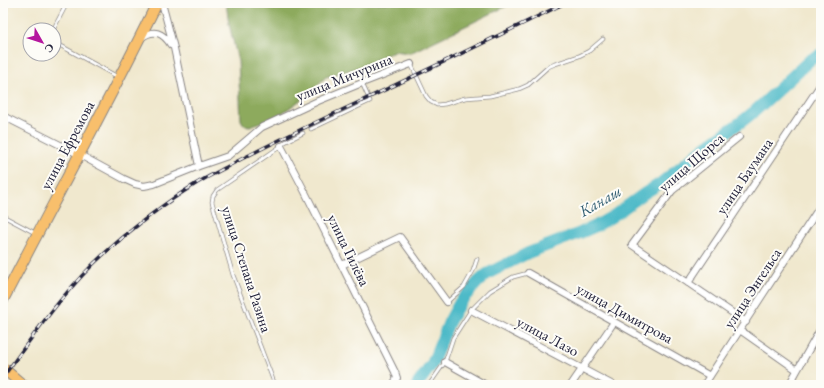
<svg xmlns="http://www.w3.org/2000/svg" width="824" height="388" font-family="'EB Garamond',serif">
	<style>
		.forest { fill: #8daa5d; stroke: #58664c }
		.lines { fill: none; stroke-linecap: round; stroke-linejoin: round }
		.river { stroke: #4dbac8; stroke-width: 12 }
		.service-casing { stroke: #898584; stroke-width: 4.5 }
		.minor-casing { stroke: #898584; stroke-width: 8 }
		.primary-casing { stroke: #898584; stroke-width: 12 }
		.service { stroke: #fff; stroke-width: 3 }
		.minor { stroke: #fff; stroke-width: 6 }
		.primary { stroke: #f8bf6c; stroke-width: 10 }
		.rail-casing { stroke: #22223b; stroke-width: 3.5 }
		.rail { stroke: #fdfcf7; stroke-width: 2; stroke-dasharray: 6; stroke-linecap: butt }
		.labels { text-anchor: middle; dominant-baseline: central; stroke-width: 4; stroke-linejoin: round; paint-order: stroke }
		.street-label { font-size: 15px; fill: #22223b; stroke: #fdfcf7 }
		.water-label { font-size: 16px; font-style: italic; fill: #335f73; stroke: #fdfcf7 }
	</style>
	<rect width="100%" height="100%" fill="#fdfcf7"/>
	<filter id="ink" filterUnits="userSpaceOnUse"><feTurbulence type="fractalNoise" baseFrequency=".025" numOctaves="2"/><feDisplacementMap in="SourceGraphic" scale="8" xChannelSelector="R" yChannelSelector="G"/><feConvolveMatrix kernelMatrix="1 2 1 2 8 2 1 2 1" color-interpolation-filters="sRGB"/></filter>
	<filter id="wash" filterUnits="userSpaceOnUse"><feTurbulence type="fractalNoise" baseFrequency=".012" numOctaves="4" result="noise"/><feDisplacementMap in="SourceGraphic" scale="16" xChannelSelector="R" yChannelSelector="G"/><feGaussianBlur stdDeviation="0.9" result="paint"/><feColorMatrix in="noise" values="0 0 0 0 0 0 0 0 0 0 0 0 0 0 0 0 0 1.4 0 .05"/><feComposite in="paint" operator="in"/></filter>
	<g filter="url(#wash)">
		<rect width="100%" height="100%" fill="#f0e8ce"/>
		<path class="forest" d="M226,3H513L410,53L394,51L360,67L326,77L305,97L278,116L250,126L244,125L241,120L238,61L229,24Z"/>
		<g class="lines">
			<path class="river" d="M417,385L432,364L449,322L460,302L478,282L487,274L528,253L580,233L596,226L613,216L645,193L661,183L704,148L741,122L755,111L810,60L821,54"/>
		</g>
	</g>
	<g filter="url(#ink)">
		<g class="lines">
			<g class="service-casing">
				<path id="service" d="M53,30L67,3
					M54,42L118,77
					M39,58L41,54
					M411,64L426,96L431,102L437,105L445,104L465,98L490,96L519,89L528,85L548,67L555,64L579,56L589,51L603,39
					M311,129L370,101L362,83
					M3,216L35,233
					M447,302L464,287L473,271L477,259
					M275,385L233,275L212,202L213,196L217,190L281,146L285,142L303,133
					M429,385L445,362L453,338L471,310L490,291L513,277L528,273"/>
			</g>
			<g class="minor-casing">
				<path id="minor" d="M162,3L174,48L199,166
					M141,38C154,28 163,33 171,45
					M3,116L80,155L124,179L135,184L144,186L154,184L199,166L228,156L262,127L318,101L362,83L411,64
					M739,137L672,191L632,245L746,322
					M281,146L303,188L395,372L397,378L393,385
					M342,265L400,237L447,302
					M528,273L710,376
					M688,283L821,84
					M471,310L613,385
					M740,330L797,370
					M445,362L486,385
					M571,385L614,322
					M704,385L821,205
					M789,385L821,328"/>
			</g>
			<g class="primary-casing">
				<path id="primary" d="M3,300C54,201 108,103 157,3
					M3,368L23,385"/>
			</g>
			<use href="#service" class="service"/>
			<use href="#minor" class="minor"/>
			<use href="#primary" class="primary"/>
			<g class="rail-casing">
				<path id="rail" d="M3,377C35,333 66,288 106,252C133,228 163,204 194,185C205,178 218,172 230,165C272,143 314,123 357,103C427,70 496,37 565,3"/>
			</g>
			<use href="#rail" class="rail"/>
		</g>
	</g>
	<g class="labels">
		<g class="street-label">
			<text transform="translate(344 77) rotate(-22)">улица Мичурина</text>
			<text transform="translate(67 145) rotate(-62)">улица Ефремова</text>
			<text transform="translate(691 162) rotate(-41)">улица Щорса</text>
			<text transform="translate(744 176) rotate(-56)">улица Баумана</text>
			<text transform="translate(349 250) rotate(64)">улица Гилёва</text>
			<text transform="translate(247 269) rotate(72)">улица Степана Разина</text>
			<text transform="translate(752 288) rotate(-57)">улица Энгельса</text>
			<text transform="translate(625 313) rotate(29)">улица Димитрова</text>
			<text transform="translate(548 336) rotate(28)">улица Лазо</text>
		</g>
		<g class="water-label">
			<text transform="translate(600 201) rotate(-30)">Канаш</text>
		</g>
	</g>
	<rect width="824" height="388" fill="none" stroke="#fdfcf7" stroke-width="16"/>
	<g transform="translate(42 42) rotate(129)"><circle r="19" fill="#fdfcf7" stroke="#a5a5ac"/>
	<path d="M0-3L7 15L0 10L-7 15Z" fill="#b5179e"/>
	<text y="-6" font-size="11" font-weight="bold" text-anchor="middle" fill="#22223b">С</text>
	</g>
</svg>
